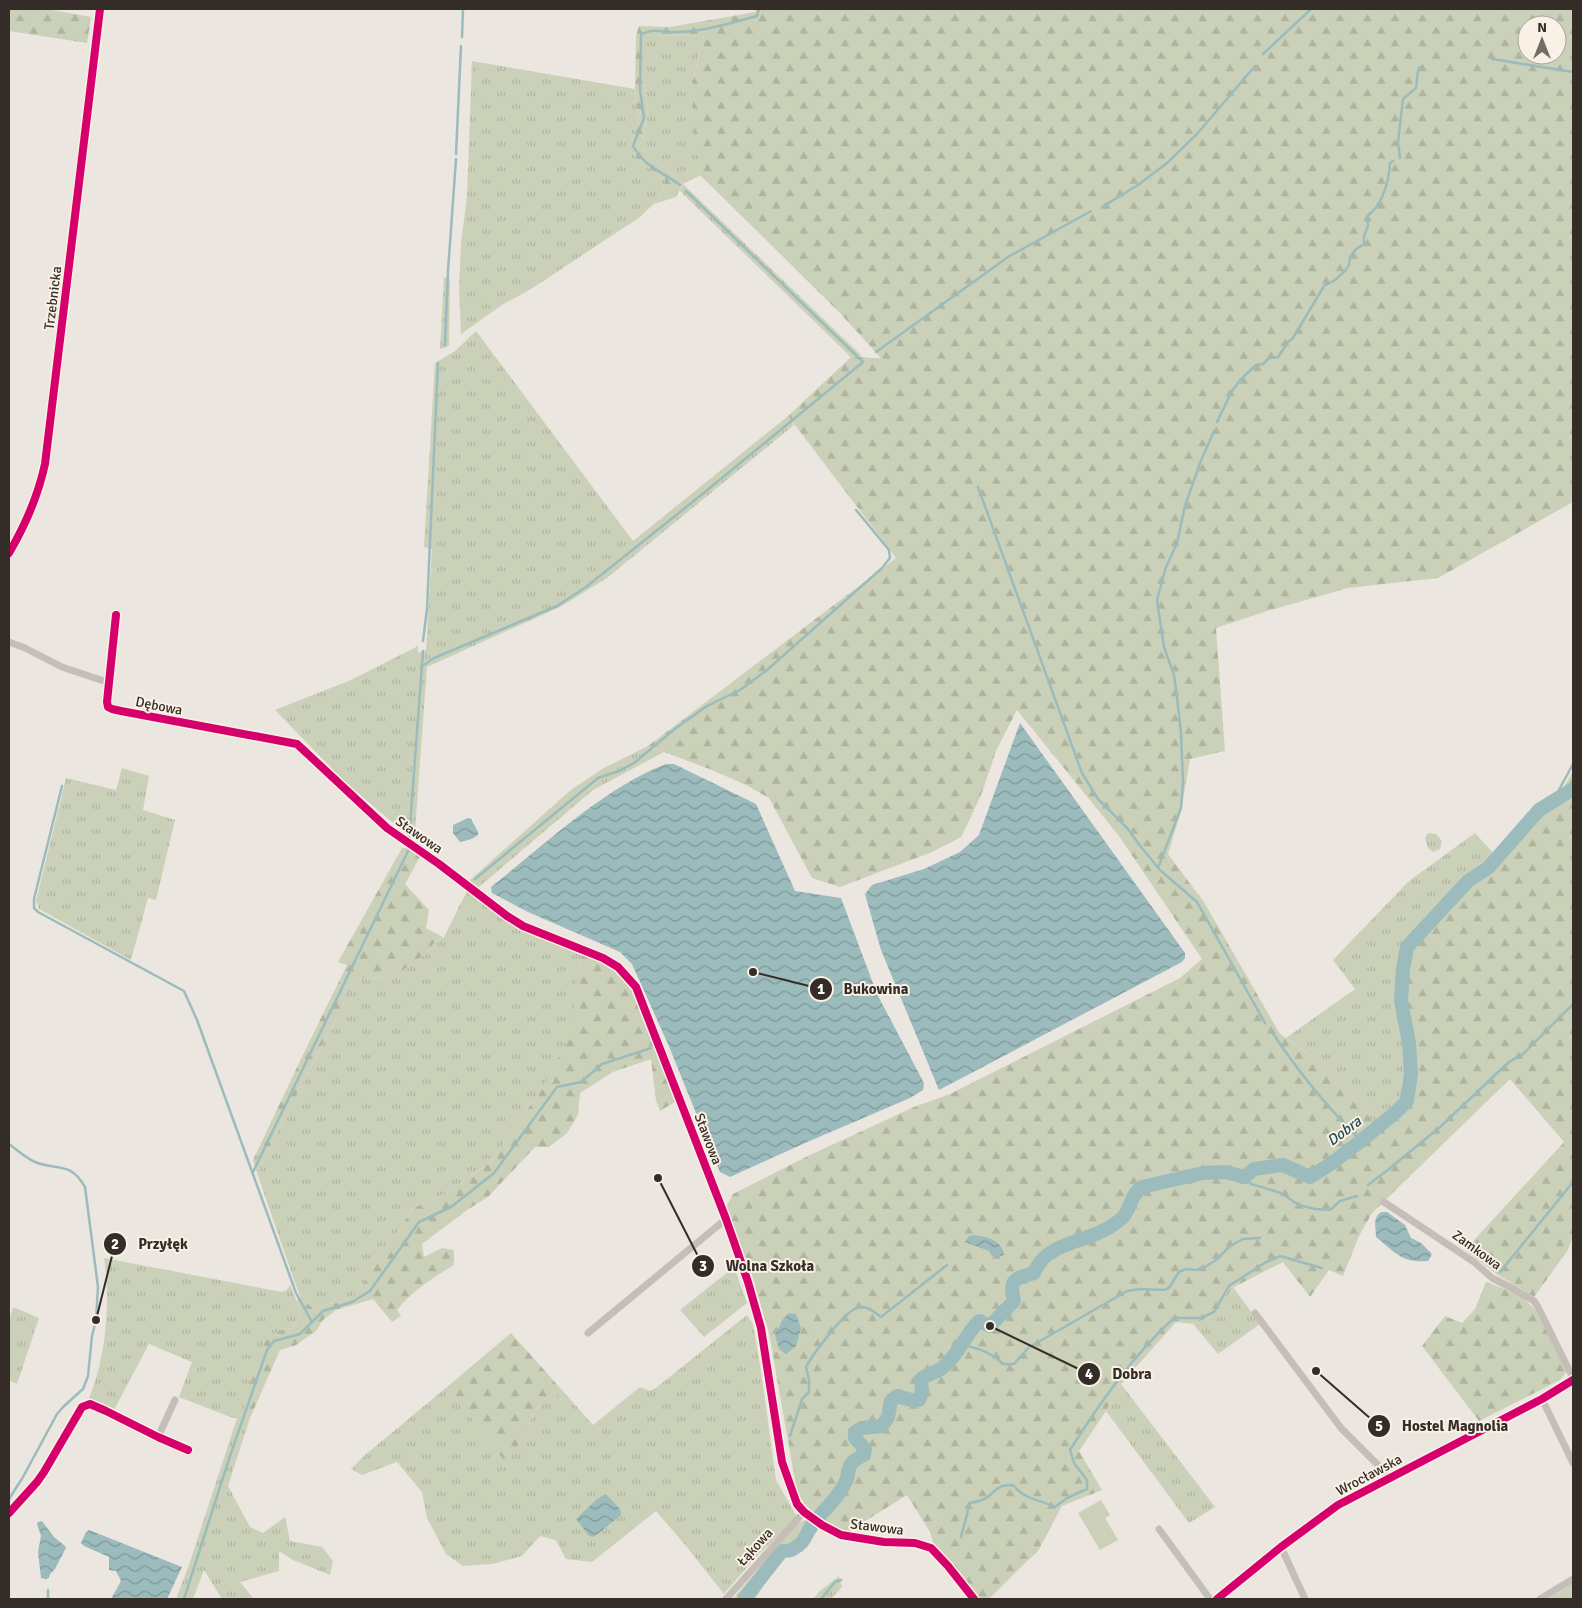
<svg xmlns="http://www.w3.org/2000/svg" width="1582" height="1608" font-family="Signika,sans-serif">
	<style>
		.grass { fill: url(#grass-tufts) }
		.forest { fill: url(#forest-firs); fill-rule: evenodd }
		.garden { fill: #cbd1b9 }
		.water { fill: url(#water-waves) }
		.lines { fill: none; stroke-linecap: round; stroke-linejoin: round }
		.stream { stroke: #9bbbbc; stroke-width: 2.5 }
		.river { stroke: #9bbbbc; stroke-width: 14 }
		.street { stroke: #c4beb7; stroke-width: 7 }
		.secondary { stroke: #b5aea8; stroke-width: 10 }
		.cycleway-casing { stroke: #f9f1e5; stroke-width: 11 }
		.cycleway { stroke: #d6006c; stroke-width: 8 }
		.labels { text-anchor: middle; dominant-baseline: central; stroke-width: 4; stroke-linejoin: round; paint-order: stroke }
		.street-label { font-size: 14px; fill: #342c26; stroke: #f9f1e5 }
		.water-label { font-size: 15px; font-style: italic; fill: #1d4e55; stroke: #f9f1e5 }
		.leader { fill: none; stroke: #342c26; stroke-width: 2 }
		.callout-dot { fill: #342c26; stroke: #f9f1e5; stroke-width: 2 }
		.mark-label { font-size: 15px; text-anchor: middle; font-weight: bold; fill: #fff }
		.callout-label { font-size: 15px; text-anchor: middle; font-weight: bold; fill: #342c26; stroke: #f9f1e5; stroke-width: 4; stroke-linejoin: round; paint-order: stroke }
	</style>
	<defs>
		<pattern id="grass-tufts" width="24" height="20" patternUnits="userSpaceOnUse" patternTransform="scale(1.25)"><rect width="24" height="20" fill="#cbd1b9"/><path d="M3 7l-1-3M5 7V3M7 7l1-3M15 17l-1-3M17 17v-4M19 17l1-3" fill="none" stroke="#afb49f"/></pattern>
		<pattern id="forest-firs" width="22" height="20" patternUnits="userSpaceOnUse" patternTransform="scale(1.25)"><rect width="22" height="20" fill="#cbd1b9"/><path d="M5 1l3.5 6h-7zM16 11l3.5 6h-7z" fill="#afb49f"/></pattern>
		<pattern id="water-waves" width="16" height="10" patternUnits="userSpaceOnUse" patternTransform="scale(1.25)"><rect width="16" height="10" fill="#9bbbbc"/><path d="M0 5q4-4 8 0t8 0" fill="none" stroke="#7f9899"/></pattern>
	</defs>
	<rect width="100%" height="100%" fill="#ebe6df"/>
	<path class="grass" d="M704,35L693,80L698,173L701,175L683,184L862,356L851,357L684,195L680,190L683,183L639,146L644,135L648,111L645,84V36Z
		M472,61L635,89L639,120L629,147L637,160L665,179L661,197L640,217L531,289L502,305L461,334L459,290L461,244L467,196Z
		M444,277L450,280L449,346L440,349Z
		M476,331L633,541L788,416L794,425L607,578L562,606L427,667L415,831L409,838L404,832L346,783L275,710L351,680L418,646V653L426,650L432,549L424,547L435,363L455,351Z
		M648,746L664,752L593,790L479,887L472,883L470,880L572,789L604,768Z
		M122,768L149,776L143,810L175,820L156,900L148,898L131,960L39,909L36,901L66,778L116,790Z
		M1428,833L1436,834L1442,841L1440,849L1433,852L1428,848L1425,838Z
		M1475,833L1493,853L1486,864L1466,876L1416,936L1403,947L1399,965V1001L1407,1042L1408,1063L1404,1091L1401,1104L1377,1126L1323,1064L1286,1038L1355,989L1333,960L1409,881Z
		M467,891L523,930L582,953L577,974L575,1026L545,1085L514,1128L491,1162L445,1194L413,1208L356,1294L343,1301L325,1305L316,1311L301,1300L257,1173L356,979L382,977L399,973L424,955L435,942L444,937Z
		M104,1258L282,1292L287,1290L290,1285L297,1302L300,1317L293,1328L281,1330L243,1413L250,1418L228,1486L250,1527L263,1533L285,1517L290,1541L322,1547L333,1561L330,1575L293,1560L279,1551V1571L240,1582L254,1599H222L204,1570L193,1599H176L189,1565L237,1418H233L179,1397L192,1362L149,1344L114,1410L88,1401C106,1358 111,1303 104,1258Z
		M734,1267L747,1303L704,1337L680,1310Z
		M1233,1287L1260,1324L1218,1354L1193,1324L1212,1316L1217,1312L1231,1288Z
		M13,1307L39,1318L17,1384L9,1380V1321Z
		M747,1315L753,1324L761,1371L776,1480L797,1517L755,1558L724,1594L686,1546L656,1511L592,1562L566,1559L556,1540L540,1536L522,1556L492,1564L463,1566L446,1554L427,1518L422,1492L397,1462L362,1475L351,1469L365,1455L447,1387L507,1463L526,1432L534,1412L543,1400L557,1392L564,1404L570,1399L593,1425L640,1387L650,1391L657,1387Z
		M1121,1384L1215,1507L1189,1523L1106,1411Z
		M808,1519L812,1521L818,1529L809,1544L794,1553L782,1558L755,1599H733L773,1550L798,1523Z
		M839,1576L842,1587L831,1599H813L820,1591Z
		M1573,1583V1599H1548Z"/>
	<path class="forest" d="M9,9H47L91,17L87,43L9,31Z
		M756,9H1573V502L1438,578L1348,588L1264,612L1216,628L1225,751L1190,759L1181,811L1168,854L1204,902L1280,1034L1323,1064L1380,1129L1398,1115L1408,1102L1411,1091L1412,1073L1411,1043L1403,1000L1409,949L1470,885L1497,862L1534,820L1560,794L1573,771V1236L1568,1250L1534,1297L1498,1275L1465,1250L1564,1142L1510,1079L1372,1213L1359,1236L1343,1276L1329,1270L1310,1297L1283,1262L1232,1288L1217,1312L1212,1316L1193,1324L1176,1322L1121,1384L1106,1411L1079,1451L1102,1490L1062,1506L1038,1551L1020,1568L989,1599H980L935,1548L930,1532L907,1495L846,1533C825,1520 809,1514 797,1492L769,1333L752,1275L726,1207L733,1194L810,1155L914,1107L950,1094L1180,978L1202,959L1119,836L1017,710L996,751L983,790L971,817L961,837L932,852L840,887L812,878L769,798L746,785L712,770L648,746L896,558L788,416L851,357C861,356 871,359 881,358L839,312L698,173L693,119V80L704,35L645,36V84L648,111L644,135L639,146L683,183L676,197L654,204L661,197L665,179L637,160L629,147L639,120L635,89L636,36L639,26L670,27L755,12ZM1527,25H1557V55H1527Z
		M402,848H406L421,855L405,884L429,910L426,928L443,937L435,942L424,955L399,973L382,977L356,979L257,1173L253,1160L299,1063L347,965L338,962Z
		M582,953C608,962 614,965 632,987L675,1102L660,1111L656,1100L651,1059L613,1072L580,1093L578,1115L567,1133L549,1147H535L488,1197L467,1210L422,1244L424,1257L442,1248L454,1250V1265C434,1277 412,1291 397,1310L401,1316L392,1322L373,1299L336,1310L323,1320L316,1331L296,1345L280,1350L250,1418L243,1413L248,1389L266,1339L281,1330L293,1328L300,1318L297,1302L298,1296L316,1311L325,1305L343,1301L356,1294L413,1208L445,1194L491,1162L514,1128L545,1085L574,1026L577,974Z
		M1486,1282L1518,1294L1536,1310L1567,1371L1560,1380L1479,1421L1422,1346L1445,1316L1462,1323L1475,1309Z
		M511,1333L570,1399L564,1404L557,1392L543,1400L534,1412L526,1432L507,1464L447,1387Z"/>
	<path class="garden" d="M1101,1500L1110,1515L1105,1518L1118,1540L1100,1550L1078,1513Z"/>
	<path class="water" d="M1020,723L1185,953V958L1182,962L939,1090L881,950L865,894L872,885L924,869L960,852L979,835Z
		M666,764H674L756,804L795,891L841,898L877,994L924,1083L923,1090L910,1098L805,1143L730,1177L720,1172L668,1044L632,964L620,952L528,912L492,893L491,887C543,846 605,787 666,764Z
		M468,818L471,819L478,832V835L472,839L460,842L453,833V825Z
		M1382,1212H1387L1405,1225L1411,1238L1421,1243L1432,1254L1428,1261C1401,1263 1396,1253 1376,1237C1376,1228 1372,1216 1382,1212Z
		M974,1235C987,1237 1002,1240 1004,1255L997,1257L992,1256L989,1251L965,1242L969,1236Z
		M789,1313L796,1314L801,1328L796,1346L786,1354L779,1349L775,1335L783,1319Z
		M606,1494L620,1509L621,1515L594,1537L589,1536L576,1519L597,1499Z
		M42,1521L54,1537L65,1546L66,1548L58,1563L55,1569L50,1574L49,1578L46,1579L41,1578L38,1552L41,1536L37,1524L38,1522Z
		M89,1530L182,1567L167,1599H111L121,1581L116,1571L109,1570V1557L84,1546L81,1543L86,1532Z"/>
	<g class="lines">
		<path class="stream" d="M462,37L463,9
			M1263,54L1311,9
			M1492,59L1573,72
			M456,154L461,46
			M1400,158L1398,142L1403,99L1416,88L1418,71L1420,67
			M680,185C662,172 644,166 633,146L644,118L640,90L641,35C651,27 666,33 679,32C706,31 731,23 757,16L759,9
			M1102,207L1138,185L1167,163L1197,134L1255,66
			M445,345L448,271L456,159
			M876,352L1008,257L1091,211
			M1217,422L1231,393L1240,380L1256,365L1263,364L1269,358L1278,357L1288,342L1293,338L1324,286L1335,280L1345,271L1349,265L1350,257L1356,249L1364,244V236L1368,226L1367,216C1383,205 1389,181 1390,163L1393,161
			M978,487L1082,773L1098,799L1128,829L1141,847L1160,870L1197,902L1265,1023
			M423,641L427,609L438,363
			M421,667L434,658L557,606L586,587L705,492L863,362L686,191
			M62,786L34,899V908L38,912L184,991L197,1020L296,1293L312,1322
			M1554,799L1573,764
			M409,840L423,651
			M1158,868L1181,808L1183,782L1181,733L1177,697L1174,675L1164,647L1157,600L1166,567L1177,543L1185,506L1200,463L1214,431
			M475,879L598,778L619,771L634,763L676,728L707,706L740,690L767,670L882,568L890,558L889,550L856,510
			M1270,1029C1298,1072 1325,1105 1361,1141
			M9,1144C17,1150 26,1158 35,1162C58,1171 70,1161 85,1187L98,1287L96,1320L92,1336L88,1376L83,1389L63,1407L57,1414L23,1477L9,1499
			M253,1172L409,849
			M1245,1177L1251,1184L1281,1193L1299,1205L1315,1209L1330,1210L1340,1201L1357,1196
			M1368,1185L1389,1169L1440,1127L1509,1062L1523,1054L1573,1004
			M1500,1272L1573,1182
			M960,1345C977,1347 991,1352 1003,1364H1014L1028,1348L1127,1291L1140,1289L1164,1290L1169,1288L1179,1272L1186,1269L1196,1270L1205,1267L1216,1260L1230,1246L1243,1239L1260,1238
			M790,1436L802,1399L809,1392V1380L806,1367C813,1354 844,1312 857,1308C866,1304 874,1312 881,1317L947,1265
			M961,1537L970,1503C976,1502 985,1500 989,1496C998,1488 999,1485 1013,1485C1025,1500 1039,1499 1055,1507L1067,1498L1087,1489V1480L1074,1463L1070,1450C1100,1403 1133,1355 1174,1318H1201L1214,1312L1229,1286L1266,1262L1280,1256L1322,1268
			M48,1599V1590
			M184,1599L230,1456L267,1350L274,1341L300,1334L323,1311L352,1302L370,1291L419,1222L451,1207L494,1173L557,1087L581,1082L602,1064L651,1048
			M821,1599L835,1582L841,1580"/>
		<path class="river" d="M744,1599L782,1551C786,1551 790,1551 793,1549C805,1543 805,1535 812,1525C822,1511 836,1501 844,1485C853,1470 842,1465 864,1455L865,1449L855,1438V1432L862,1428L882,1426L888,1417L891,1401L897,1396L915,1401L919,1400L922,1392L921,1379C927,1374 936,1373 942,1368C958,1356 965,1335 979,1321L990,1326L1014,1301C1009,1279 1014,1279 1034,1273C1046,1242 1084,1243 1108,1228C1113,1225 1120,1221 1124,1216C1131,1207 1131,1194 1142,1187L1203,1173L1225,1172L1245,1177L1254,1169L1283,1165L1310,1177L1332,1163L1357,1144L1395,1113L1407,1101L1411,1074L1409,1043L1401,1001L1403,969L1407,947L1468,881L1488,868L1539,810L1573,789"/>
		<path class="street" d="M116,615L107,702L108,707L112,709L121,711L297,744L387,828L439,864L507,916L523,926L603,958L618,967L636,987L726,1219L748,1282L761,1328L782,1462L797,1504L804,1512L822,1525L841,1535L884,1542L915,1543L931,1548L948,1566L974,1599
			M9,642L25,648L62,667L110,683
			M1384,1202L1474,1262L1492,1278L1512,1288L1534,1301L1538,1307L1573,1378
			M1255,1313L1341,1428L1381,1468L1388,1478
			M588,1333L726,1219
			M1542,1399L1573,1463
			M158,1437L175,1400
			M9,1513L37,1482L44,1472L82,1407L90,1404L106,1411L158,1437L188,1450
			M1159,1529L1210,1599
			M1281,1547L1305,1599
			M726,1599L804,1512
			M1217,1599L1281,1547L1338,1505L1542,1399L1573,1380
			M1540,1599L1573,1579"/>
		<path class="secondary" d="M9,553C26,524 38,496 45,464L100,9"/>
		<g class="cycleway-casing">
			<path id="cycleway" d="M9,553C26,524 38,496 45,464L100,9
				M116,615L107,702L108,707L112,709L121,711L297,744L387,828L439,864L507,916L523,926L603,958L618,967L636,987L726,1219L748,1282L761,1328L782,1462L797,1504L804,1512L822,1525L841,1535L884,1542L915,1543L931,1548L948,1566L974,1599
				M9,1513L37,1482L44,1472L82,1407L90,1404L106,1411L158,1437L188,1450
				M1217,1599L1281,1547L1338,1505L1542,1399L1573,1380"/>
		</g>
		<use href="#cycleway" class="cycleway"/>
	</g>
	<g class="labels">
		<g class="street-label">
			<text transform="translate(53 298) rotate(-83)">Trzebnicka</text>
			<text transform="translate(159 706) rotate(11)">Dębowa</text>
			<text transform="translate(419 835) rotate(35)">Stawowa</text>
			<text transform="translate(708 1139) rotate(69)">Stawowa</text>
			<text transform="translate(1477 1250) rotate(36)">Zamkowa</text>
			<text transform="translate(1369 1475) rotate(-28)">Wrocławska</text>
			<text transform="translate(877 1527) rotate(7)">Stawowa</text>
			<text transform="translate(755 1547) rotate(-48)">Łąkowa</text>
		</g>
		<g class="water-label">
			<text transform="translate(1344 1131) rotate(-37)">Dobra</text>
		</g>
	</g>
	<path class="leader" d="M753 972L821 989M96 1320L115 1244M658 1178L703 1266M990 1326L1089 1374M1316 1371L1379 1426"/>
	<g class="callout-dot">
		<circle cx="753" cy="972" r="5"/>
		<circle cx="96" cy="1320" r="5"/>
		<circle cx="658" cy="1178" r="5"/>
		<circle cx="990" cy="1326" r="5"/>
		<circle cx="1316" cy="1371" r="5"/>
		<circle cx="821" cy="989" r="12"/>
		<circle cx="115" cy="1244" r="12"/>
		<circle cx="703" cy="1266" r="12"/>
		<circle cx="1089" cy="1374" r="12"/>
		<circle cx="1379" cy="1426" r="12"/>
	</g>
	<g class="mark-label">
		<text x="821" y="994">1</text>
		<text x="115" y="1249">2</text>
		<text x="703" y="1271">3</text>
		<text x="1089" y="1379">4</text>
		<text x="1379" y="1431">5</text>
	</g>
	<g class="callout-label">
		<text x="876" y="994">Bukowina</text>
		<text x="163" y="1249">Przyłęk</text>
		<text x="770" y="1271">Wolna Szkoła</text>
		<text x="1132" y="1379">Dobra</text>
		<text x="1455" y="1431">Hostel Magnolia</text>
	</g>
	<rect width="1582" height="1608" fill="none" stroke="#342c26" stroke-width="20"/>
	<g transform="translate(1542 40)"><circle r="24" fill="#f9f1e5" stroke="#aaa299"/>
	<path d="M0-4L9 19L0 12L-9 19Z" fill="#746d67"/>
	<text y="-8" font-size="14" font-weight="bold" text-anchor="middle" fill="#342c26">N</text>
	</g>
</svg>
